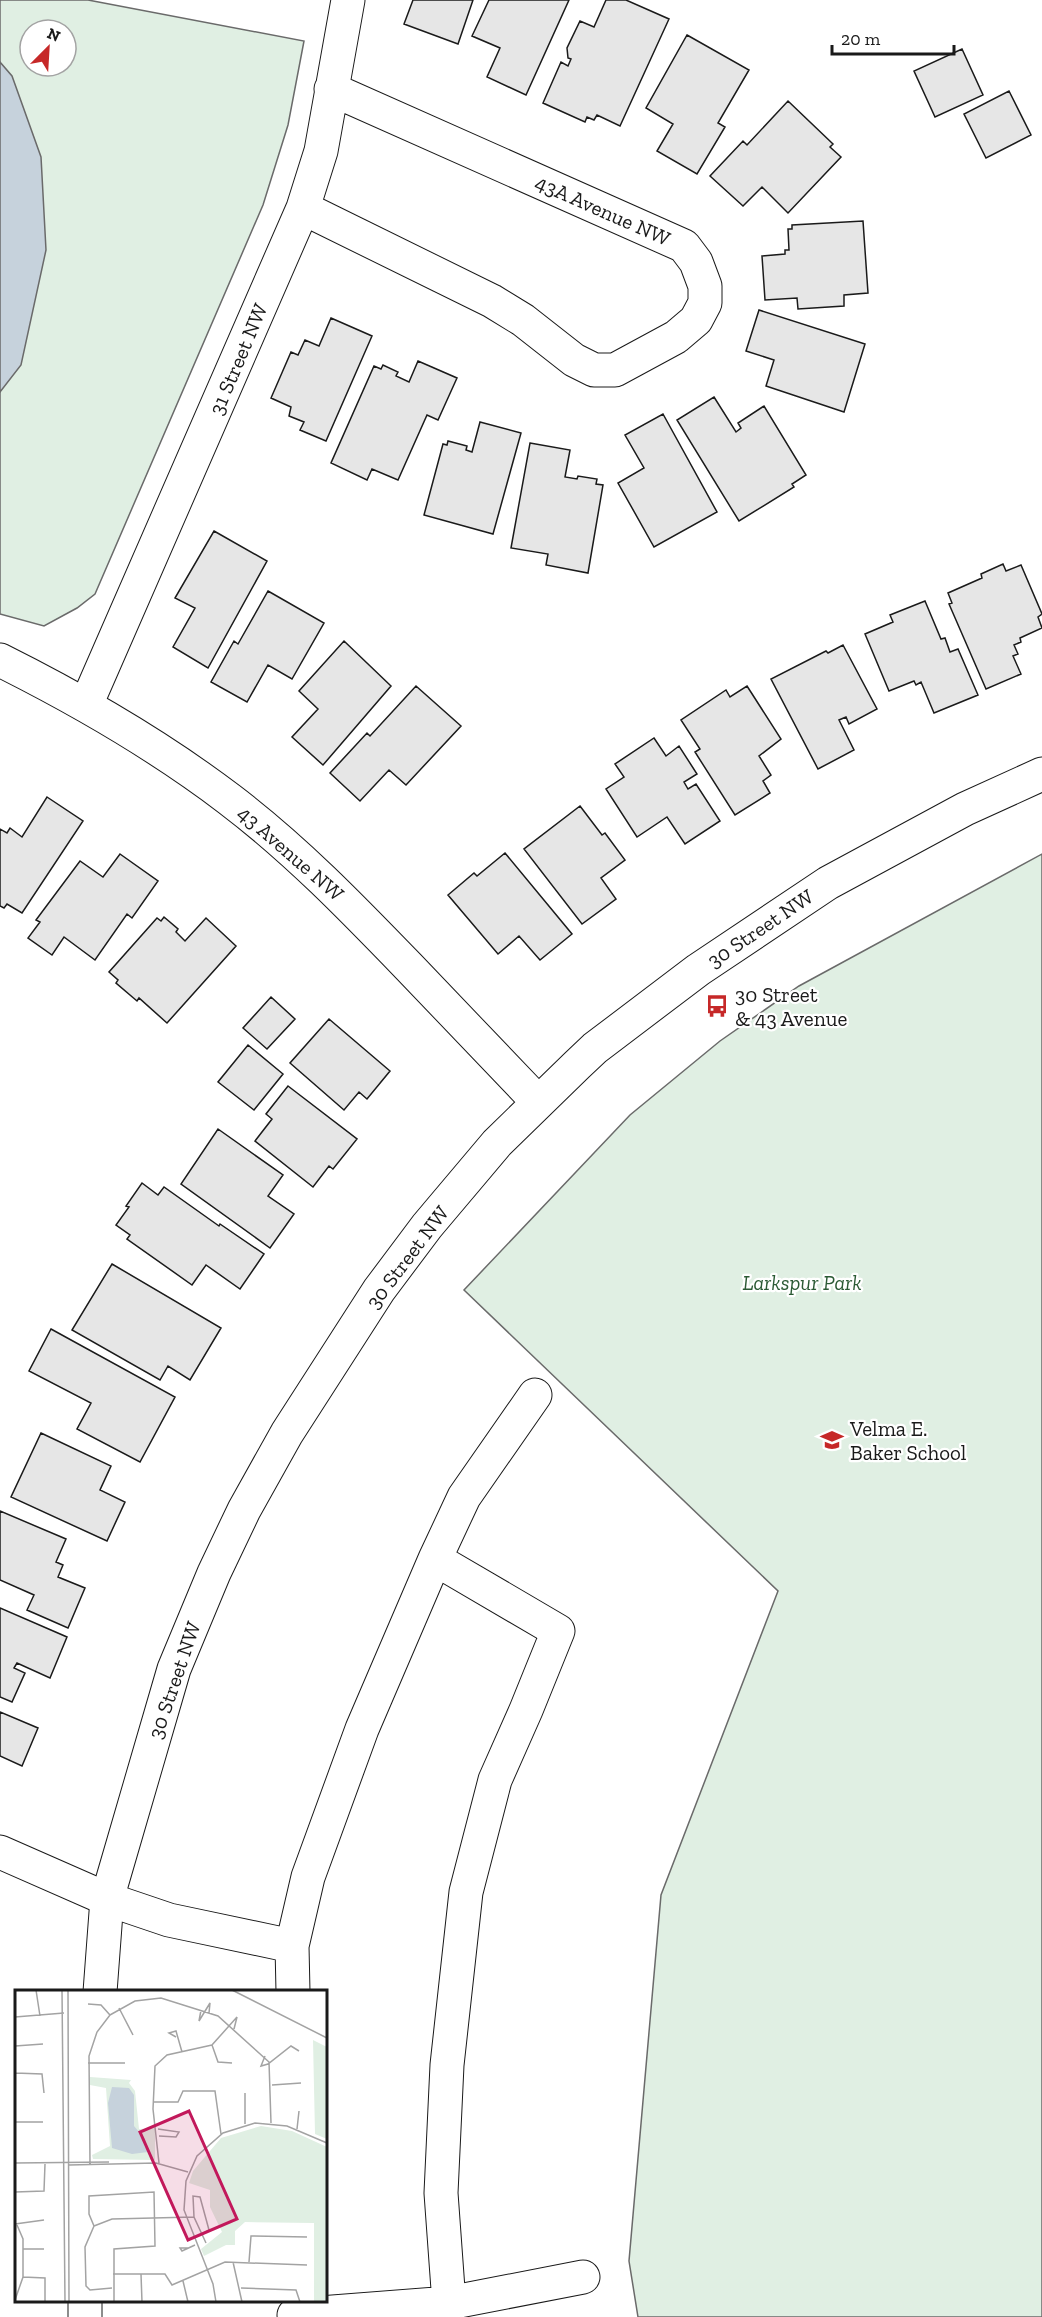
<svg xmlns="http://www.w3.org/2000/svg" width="1042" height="2317" font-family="'Zilla Slab',serif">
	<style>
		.green { fill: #e0efe3; stroke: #6a6a6a; stroke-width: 1.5; fill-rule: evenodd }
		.water { fill: #c6d2dc; stroke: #6a6a6a; stroke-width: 1.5 }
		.building { fill: #e6e6e6; stroke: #1a1a1a; stroke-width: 1.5 }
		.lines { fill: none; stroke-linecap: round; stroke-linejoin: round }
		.minor-casing { stroke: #1a1a1a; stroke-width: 35 }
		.tertiary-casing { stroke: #1a1a1a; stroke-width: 35 }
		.minor { stroke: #fff; stroke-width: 33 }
		.tertiary { stroke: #fff; stroke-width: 33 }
		.labels { text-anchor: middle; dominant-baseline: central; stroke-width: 4.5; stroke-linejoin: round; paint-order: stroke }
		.street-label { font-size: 21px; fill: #1a1a1a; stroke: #fff }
		.poi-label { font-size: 21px; fill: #1a1a1a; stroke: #fff; text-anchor: start }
		.park-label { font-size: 21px; font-style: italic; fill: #2b5a34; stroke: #fff }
		.inset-road { fill: none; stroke: #a3a3a3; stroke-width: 1.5 }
		.view { fill: #c2185b; fill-opacity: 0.15; stroke: #c2185b; stroke-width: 3 }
		.inset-edge { fill: none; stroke: #1a1a1a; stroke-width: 3 }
	</style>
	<rect width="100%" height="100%" fill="#fff"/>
	<path class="green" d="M0,0H88L304,41L288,125L263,205L95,594L77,608L44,626L0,614ZM30,30H66V66H30Z
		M1042,854V2317H638L629,2261L661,1895L778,1591L464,1290L630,1115L720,1041L799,986Z"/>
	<path class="water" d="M0,62L12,76L41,157L46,250L21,365L0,392Z"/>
	<path class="building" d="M413,0H473L458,44L404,24Z
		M489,0H569L526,95L487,77L500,48L472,36Z
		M606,0H626L669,19L620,126L597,115L594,120L587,117L585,122L543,103L561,62L568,66L571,59L568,58L567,48L580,21L594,27Z
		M687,35L749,70L718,123L725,127L697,174L657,151L673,124L646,108Z
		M962,49L983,95L935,117L914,71Z
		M1009,91L1031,135L986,158L964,114Z
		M788,101L833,144L830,147L841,157L788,213L762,187L743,206L710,176L743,141L747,145Z
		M863,221L868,293L844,295V306L798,309L797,298L765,300L762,256L785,254V250H789L788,229H792V225Z
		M759,310L865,344L844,412L766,386L774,360L746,351Z
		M331,318L372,336L326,441L300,430L304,422L289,416L291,407L271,398L291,352L298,355L305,340L319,346Z
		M418,361L457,378L438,420L427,415L398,480L372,469L367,480L331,463L374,366L381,369L383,365L398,372L396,376L409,382Z
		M714,397L736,432L741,428L738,423L764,406L806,475L792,484L794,487L739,521L677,420Z
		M663,414L717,512L654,547L618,483L644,468L625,435Z
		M480,422L521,433L493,534L424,515L443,444L447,445L448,441L467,446L466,450L472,452Z
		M530,443L570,450L565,477L577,479L578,476L597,479L596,484L603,485L588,573L546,565L548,554L511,548Z
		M214,531L267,561L208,668L173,647L195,608L175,598Z
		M1003,564L1006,571L1021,565L1042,614L1038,617L1042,628L1020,638L1021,642L1014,645L1018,654L1013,656L1021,674L986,689L949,604L952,603L948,593L982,578L981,574Z
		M268,591L324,623L292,679L268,665L247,702L211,682L234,641L238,644Z
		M925,601L941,639L945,638L950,652L958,649L978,695L934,713L921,682L916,685L914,681L889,691L865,634L893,622L890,615Z
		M344,641L391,686L323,765L292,737L318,709L299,691Z
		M843,645L877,709L849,724L846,717L839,720L854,750L818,769L771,679L826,651L828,653Z
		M416,686L461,726L406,785L389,770L360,801L330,773L367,733L370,736Z
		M747,686L781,739L759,756L771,775L763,781L770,793L735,815L695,752L700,749L681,720L726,690L730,697Z
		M654,738L666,756L679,746L697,774L684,782L688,789L696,784L720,821L685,844L667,817L637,837L606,789L624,777L615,764Z
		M47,797L83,821L22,913L7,904L4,908L0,906V829L7,833L10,828L22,837Z
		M580,806L602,835L605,833L625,860L601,878L616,899L582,924L524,849Z
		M505,853L572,934L540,960L519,936L498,954L448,895L474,873L477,876Z
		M120,854L158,881L132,918L127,914L95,960L64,937L52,955L28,938L40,922L36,920L80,861L103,877Z
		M164,917L178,929L176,932L185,941L206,918L236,946L167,1023L139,998L137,1001L116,983L118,980L109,972L157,918L161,921Z
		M271,997L295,1019L267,1049L243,1028Z
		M329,1019L390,1071L367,1099L359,1092L344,1110L290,1063Z
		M248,1045L283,1074L254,1110L218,1082Z
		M288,1086L357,1139L333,1169L329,1166L313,1187L255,1141L272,1119L266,1114Z
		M218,1129L283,1175L268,1196L294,1214L270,1248L181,1184Z
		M142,1183L158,1195L164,1187L219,1226L220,1224L264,1254L240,1289L206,1265L192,1285L127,1239L130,1235L116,1225L129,1207L126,1206Z
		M112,1264L221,1328L190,1380L168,1366L160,1380L72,1330Z
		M51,1329L175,1397L140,1462L77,1429L91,1403L29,1371Z
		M41,1433L111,1466L100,1490L125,1502L107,1541L11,1497Z
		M0,1511L66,1539L56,1562L63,1565L58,1577L85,1588L68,1628L27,1610L34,1595L0,1580Z
		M0,1608L67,1637L50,1678L17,1663L14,1668L25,1673L12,1702L0,1697Z
		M0,1712L38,1728L22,1766L0,1756Z"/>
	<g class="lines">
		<g class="minor-casing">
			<path id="minor" d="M303,208L492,301L523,320L574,360L594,370H615L676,337L696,320L705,303V286L696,262L684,246L331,89
				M86,705L303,208L321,151L348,0
				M435,1559L464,1497L535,1395
				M0,1852L107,1899L169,1920L292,1946
				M293,1992L292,1946L308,1877L362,1729L435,1559L558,1631L526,1710L495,1780L466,1892L447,2065L441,2193L449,2303L294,2315
				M449,2303L583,2277"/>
		</g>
		<g class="tertiary-casing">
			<path id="tertiary" d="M0,660C80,700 158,745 229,799C295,849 352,908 409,967C452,1012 495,1057 538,1102
				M100,1992L107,1899L174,1669L214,1573L244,1510L287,1433L379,1290L427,1226L497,1143L577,1065L595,1048L698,970L828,883L965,809L1042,774
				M85,2300V2317"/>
		</g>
		<use href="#minor" class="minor"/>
		<use href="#tertiary" class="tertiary"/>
	</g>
	<defs>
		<g id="bus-bare" transform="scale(1.8)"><path d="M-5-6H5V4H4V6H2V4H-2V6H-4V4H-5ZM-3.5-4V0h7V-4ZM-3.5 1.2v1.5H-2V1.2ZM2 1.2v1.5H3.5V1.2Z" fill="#c62828" stroke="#fff" stroke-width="2.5" paint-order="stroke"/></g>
		<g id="school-bare" transform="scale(1.8)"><path d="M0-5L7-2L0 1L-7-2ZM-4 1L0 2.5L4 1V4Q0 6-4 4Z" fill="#c62828" stroke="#fff" stroke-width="2.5" paint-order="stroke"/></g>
	</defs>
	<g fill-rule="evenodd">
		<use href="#bus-bare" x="717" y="1006"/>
		<use href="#school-bare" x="832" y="1440"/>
	</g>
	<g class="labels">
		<g class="street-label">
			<text transform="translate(603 210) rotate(24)">43A Avenue NW</text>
			<text transform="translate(238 359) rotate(-67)">31 Street NW</text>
			<text transform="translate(291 853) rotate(41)">43 Avenue NW</text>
			<text transform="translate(760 928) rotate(-34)">30 Street NW</text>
			<text transform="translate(407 1257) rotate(-53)">30 Street NW</text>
			<text transform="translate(174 1680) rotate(-71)">30 Street NW</text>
		</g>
		<g class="poi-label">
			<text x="735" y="994">30 Street<tspan x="735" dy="24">&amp; 43 Avenue</tspan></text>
			<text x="850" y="1428">Velma E.<tspan x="850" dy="24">Baker School</tspan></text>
		</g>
		<g class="park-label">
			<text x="802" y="1282">Larkspur Park</text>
		</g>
	</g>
	<g transform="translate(15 1990)">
		<rect width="312" height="312" fill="#fff"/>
		<path d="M298,50L312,57V149L300,144ZM75,87L116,90L114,93L120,101L124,139L140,138V170L78,169L77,165L95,156L91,98L75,95ZM246,136L277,141L312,157V312H299V233L230,232L220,241V255H211L189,266L186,259L207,242L195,217V200L174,193L178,181L206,148Z" fill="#e0efe3"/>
		<path d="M97,97L114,98L119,105V136L130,149L133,162L117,164L97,158L93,113Z" fill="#c6d2dc"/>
		<path class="inset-road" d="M21,0L25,26M47,0L50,312M53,0L54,312M217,0L312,48M73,14L86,15L95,25L120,11L146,8L203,26L254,72L256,133M104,18L118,45M186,20L184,31L195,13L194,23M0,27L49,23M161,47L154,43L161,41L167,62M0,56L28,54M0,65V173M250,66L246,76L253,74L276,56L284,61M73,73H110M217,73L203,72L197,55L222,27L219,39M0,83L27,84L29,103M257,95L286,93M230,103V134M139,112H163L168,101H200L206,144M0,132H28M143,139L164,142L161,147L144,146M282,139L284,121M0,173L94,172M144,173L138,119L140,76L152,65L197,55M54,175L141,173L173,182M75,175L74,66L82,42L95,25M0,202L29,201L30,174M0,234L29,230M79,236L97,229L179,227M187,244L194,240L185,207L178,206L179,227L191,253M174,258H165L167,261L180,255M8,259H29M218,272L227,312M234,272L236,246L292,247M98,284H150L157,295L210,272L292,275M126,284L127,312M8,287L30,288V312M168,291L173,312M97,298L75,300L71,296L70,257L79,236L74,224V206L139,202L140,256L99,259V312M226,298L281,300L285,312M0,310L8,287V249L2,235M201,312L198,294L169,220L171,191L182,166L208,143L240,133L272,136L312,153"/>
		<path class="view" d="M174,121L222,229L173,250L125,142Z"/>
		<rect width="312" height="312" class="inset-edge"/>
	</g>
	<g transform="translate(48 48) rotate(24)"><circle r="28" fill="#ffffff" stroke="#a3a3a3" stroke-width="1.5"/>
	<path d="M0-4.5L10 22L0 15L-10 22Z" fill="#c62828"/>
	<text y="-9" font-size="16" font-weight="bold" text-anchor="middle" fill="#1a1a1a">N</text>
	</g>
	<path d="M832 45v9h122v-9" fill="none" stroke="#1a1a1a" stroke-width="3"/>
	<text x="841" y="45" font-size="18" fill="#1a1a1a" stroke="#ffffff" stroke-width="4.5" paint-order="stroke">20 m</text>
</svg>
